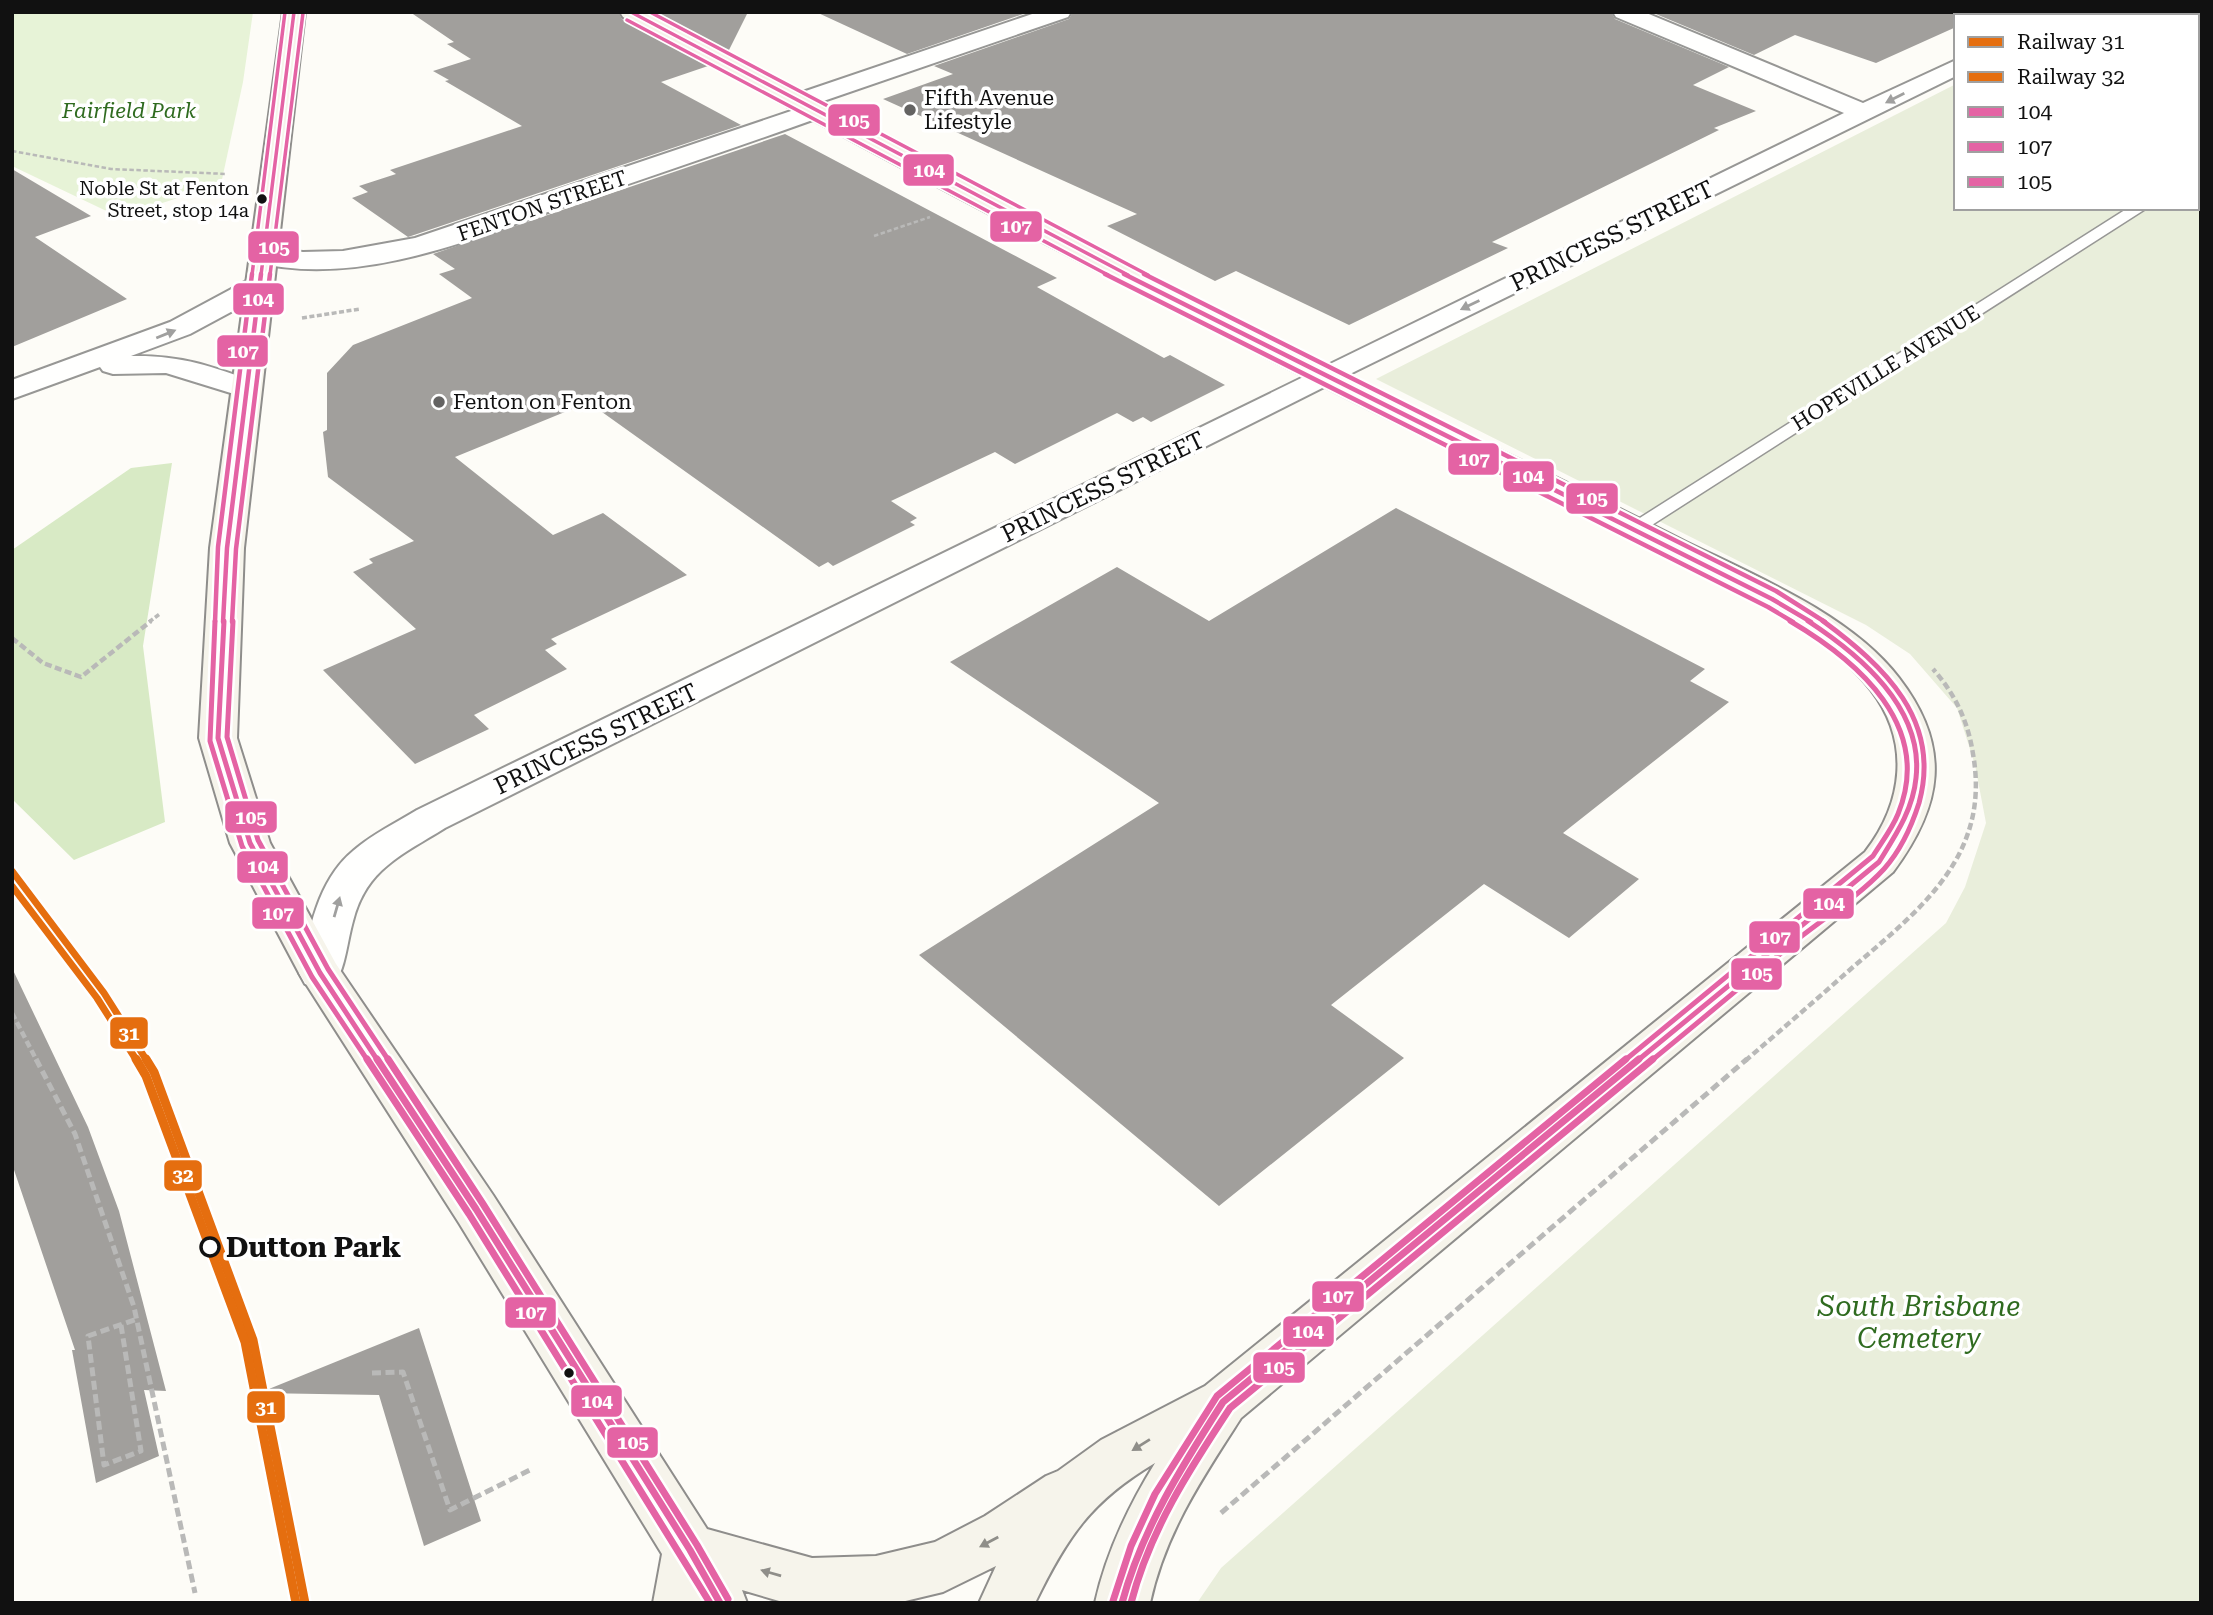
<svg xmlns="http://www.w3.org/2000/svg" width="2213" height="1615" font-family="'Roboto Serif',serif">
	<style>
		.green { fill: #e7f3d7 }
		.forest { fill: #d8eac5 }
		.cemetery { fill: #e9eedb }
		.building { fill: #a19f9c }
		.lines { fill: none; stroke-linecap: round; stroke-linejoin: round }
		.lane-casing { stroke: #979795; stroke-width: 3 }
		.street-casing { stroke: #979795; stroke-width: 4 }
		.secondary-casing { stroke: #8e8d8b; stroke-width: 4 }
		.path-far3 { stroke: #b9b9b8; stroke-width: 2.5; stroke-dasharray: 4.5 2.5; stroke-linecap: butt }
		.path-far2 { stroke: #b9b9b8; stroke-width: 3.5; stroke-dasharray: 5 2.5; stroke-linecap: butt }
		.path-far1 { stroke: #b9b9b8; stroke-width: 4.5; stroke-dasharray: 7 3.5; stroke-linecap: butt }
		.path { stroke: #b9b9b8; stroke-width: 5; stroke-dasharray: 9 4.5; stroke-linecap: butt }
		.lane { fill: #fffffe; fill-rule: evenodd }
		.street { fill: #fffffe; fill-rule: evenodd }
		.secondary { fill: #f6f4eb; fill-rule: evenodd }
		.bus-1-far3-casing { stroke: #fff; stroke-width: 7 }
		.bus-1-far2-casing { stroke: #fff; stroke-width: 9 }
		.bus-1-far1-casing { stroke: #fff; stroke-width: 10 }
		.bus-1-casing { stroke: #fff; stroke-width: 12 }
		.bus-2-far3-casing { stroke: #fff; stroke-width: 7 }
		.bus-2-far2-casing { stroke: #fff; stroke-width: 9 }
		.bus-2-far1-casing { stroke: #fff; stroke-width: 10 }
		.bus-2-casing { stroke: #fff; stroke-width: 12 }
		.bus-3-far3-casing { stroke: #fff; stroke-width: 7 }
		.bus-3-far2-casing { stroke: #fff; stroke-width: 9 }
		.bus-3-far1-casing { stroke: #fff; stroke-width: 10 }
		.bus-3-casing { stroke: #fff; stroke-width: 12 }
		.bus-1-far3 { stroke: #e463a4; stroke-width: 3.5 }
		.bus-1-far2 { stroke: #e463a4; stroke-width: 4.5 }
		.bus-1-far1 { stroke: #e463a4; stroke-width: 5 }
		.bus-1 { stroke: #e463a4; stroke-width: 7 }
		.bus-2-far3 { stroke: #e463a4; stroke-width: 3.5 }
		.bus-2-far2 { stroke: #e463a4; stroke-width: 4.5 }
		.bus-2-far1 { stroke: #e463a4; stroke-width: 5 }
		.bus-2 { stroke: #e463a4; stroke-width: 7 }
		.bus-3-far3 { stroke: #e463a4; stroke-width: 3.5 }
		.bus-3-far2 { stroke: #e463a4; stroke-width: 4.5 }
		.bus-3-far1 { stroke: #e463a4; stroke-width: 5 }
		.bus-3 { stroke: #e463a4; stroke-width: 7 }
		.rail-1-far1-casing { stroke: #fff; stroke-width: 12 }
		.rail-1-casing { stroke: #fff; stroke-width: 14 }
		.rail-2-far1-casing { stroke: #fff; stroke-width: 12 }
		.rail-2-casing { stroke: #fff; stroke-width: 14 }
		.rail-1-far1 { stroke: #e56e0f; stroke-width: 7 }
		.rail-1 { stroke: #e56e0f; stroke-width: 9 }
		.rail-2-far1 { stroke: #e56e0f; stroke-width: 7 }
		.rail-2 { stroke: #e56e0f; stroke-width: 9 }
		.oneway { fill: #a0a09f }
		.oneway2 { fill: #8f8e89 }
		.poi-dot { fill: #646362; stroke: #fff; stroke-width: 2.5 }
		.bus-dot { fill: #111; stroke: #fff; stroke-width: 2.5 }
		.stop-dot { fill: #fff; stroke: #111; stroke-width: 3.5 }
		.labels { text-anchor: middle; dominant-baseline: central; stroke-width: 7; stroke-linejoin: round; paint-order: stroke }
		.far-bus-label { font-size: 19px; fill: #111; stroke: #fff; text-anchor: end }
		.far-poi-label { font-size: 21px; fill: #111; stroke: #fff; text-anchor: start }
		.far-park-label { font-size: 21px; font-style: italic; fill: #2f6b1f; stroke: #fff }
		.far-street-label { font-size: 21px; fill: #111; stroke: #fff }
		.street-label { font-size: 24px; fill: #111; stroke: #fff }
		.near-stop-label { font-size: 28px; font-weight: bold; fill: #111; stroke: #fff; text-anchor: start }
		.near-park-label { font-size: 28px; font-style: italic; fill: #2f6b1f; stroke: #fff }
		.line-badge { stroke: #fff; stroke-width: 2.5 }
		.badge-label { font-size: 19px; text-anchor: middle; font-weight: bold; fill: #fff }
	</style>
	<rect width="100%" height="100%" fill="#fdfcf7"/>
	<path class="green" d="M12,12H253L243,82L221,184L119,217L12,166Z"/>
	<path class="forest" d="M172,463L143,646L165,822L74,860L12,799V550L131,468Z"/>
	<path class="cemetery" d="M2098,12H2201V1603H1197L1221,1568L1946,923L1965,887L1986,823L1975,765L1957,708L1910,654L1866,625L1376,379L1956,84V208H2197V16H2091Z"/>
	<path class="building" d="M410,12H618L622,19L708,66L661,82L741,125L408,237L352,198L368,192L359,186L396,174L390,170L522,126L445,81L449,80L433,71L471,59L447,44L454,42Z
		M654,12H748L728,52Z
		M816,12H1029L907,54Z
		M1073,12H1611L1615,19L1729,67L1693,85L1756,111L1714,128L1719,130L1492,242L1508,248L1349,325L1236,271L1215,281L1107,226L1137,214L883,99L953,74L934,66L1069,19Z
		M1651,12H1989L1982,16H1956V27L1876,63L1795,35L1754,55Z
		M785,134L1057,278L1037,287L1164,358L1170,355L1225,385L1151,422L1143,417L1133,422L1117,413L1015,464L995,452L891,501L917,518L910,522L915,525L833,566L828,562L819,567L588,402L581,401L577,407L455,457L553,535L603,513L687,575L551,639L557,644L545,650L567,669L474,715L489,729L415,764L323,670L416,629L353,572L373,563L369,559L414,541L328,477L323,432L327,430V373L353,345L472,298L439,274L455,269L433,254Z
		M12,169L91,216L35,237L127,299L12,347Z
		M1396,508L1705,669L1690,681L1729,702L1563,833L1639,879L1569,938L1484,884L1331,1005L1404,1058L1219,1206L919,955L1159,803L950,662L1117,567L1209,621Z
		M12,968L88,1127L119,1211L166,1391L144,1390L159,1456L96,1483L72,1350H75L12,1164Z
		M419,1328L481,1521L424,1546L379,1395L259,1393Z"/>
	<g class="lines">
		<g class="lane-casing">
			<path id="lane" d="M2197,165H2201V175H2197Z
				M2128,208H2147L1641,532L1634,534L1624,528Z"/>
		</g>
		<g class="street-casing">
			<path id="street" d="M1038,12H1071L1068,17L806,107H821L825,112L821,117C743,145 664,172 584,199C482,235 365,289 253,262L250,256L253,250L263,248L303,252L343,251L415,238L803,107H788L784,102L788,97Z
				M1613,12H1644L1863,103L1956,60V76L1358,370L445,828C402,855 366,869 353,921C347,942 346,965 335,984L320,988L305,984L299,973C310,930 317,881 353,851C372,834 396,823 417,810L1844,113L1616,17Z
				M2049,12H2075L2072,16H2046Z
				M260,277L270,279L274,285L270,291L190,334L131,356C181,355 211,366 258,383L262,389L258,395L247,398L166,373L113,374L103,371L100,367L12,399V380L170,322L250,279Z"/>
		</g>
		<g class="secondary-casing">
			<path id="secondary" d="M283,12H305L244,548L237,738L270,843L336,964L493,1195L707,1529L812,1558L876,1556L935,1542L985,1516L1046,1476L1058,1471L1101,1440L1205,1386L1865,852C1903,803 1911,742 1871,690C1821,626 1734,592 1663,556C1578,513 1491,470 1405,427C1141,296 881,158 623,17L620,12H648C905,152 1165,286 1428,415C1514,457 1601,499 1686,542C1756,576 1851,615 1899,678C1952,747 1943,805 1893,872L1241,1418C1203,1477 1165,1533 1150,1603H1095C1106,1553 1128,1507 1155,1463C1091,1501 1067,1537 1035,1603H979L996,1566L943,1592L897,1603H786L742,1590L747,1603H653L662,1554L459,1223L299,973L230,843L199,738L210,548Z"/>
		</g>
		<path class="path-far3" d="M12,151L111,169L227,174
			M874,236L930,217"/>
		<path class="path-far2" d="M302,318L360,309
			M149,622L161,613"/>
		<path class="path-far1" d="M12,638L43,663L81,677L151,621
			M12,1013L37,1061
			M1745,1061C1781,1030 1817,999 1853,967C1921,909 1991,855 1973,754C1968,721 1955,694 1933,669"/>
		<path class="path" d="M36,1059L75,1134L134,1307L195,1593
			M121,1325L141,1451L104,1465L88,1336L137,1319
			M372,1373L403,1372L450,1510L532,1469
			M1221,1513L1747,1059"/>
		<use href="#lane" class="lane"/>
		<use href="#street" class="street"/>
		<use href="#secondary" class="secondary"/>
		<g class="bus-1-far3-casing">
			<path id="bus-1-far3" d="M631,12L1128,275
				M261,275L294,12"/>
		</g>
		<g class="bus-1-far2-casing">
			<path id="bus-1-far2" d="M1124,274L1772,599L1811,622
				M223,622L227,548L261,274"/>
		</g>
		<g class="bus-1-far1-casing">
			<path id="bus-1-far1" d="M224,621L218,738L250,843L320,973L378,1061
				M1637,1061L1879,862C1895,836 1913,810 1916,778C1924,708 1860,655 1808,621"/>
		</g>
		<g class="bus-1-casing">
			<path id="bus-1" d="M377,1059L476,1209L690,1550L720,1603
				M1122,1603C1142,1529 1182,1466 1223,1402L1639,1059"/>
		</g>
		<g class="bus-2-far3-casing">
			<path id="bus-2-far3" d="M627,20L1108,275
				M252,275L285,12"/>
		</g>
		<g class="bus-2-far2-casing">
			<path id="bus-2-far2" d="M1105,274L1768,607L1793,622
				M215,622L218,547L252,274"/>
		</g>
		<g class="bus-2-far1-casing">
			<path id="bus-2-far1" d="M215,621L210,741L242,846L312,977L368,1061
				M1624,1061L1873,856C1881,843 1892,829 1898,814C1934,726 1858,661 1790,621"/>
		</g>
		<g class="bus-2-casing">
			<path id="bus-2" d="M367,1059L469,1214L710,1603
				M1113,1601L1131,1546L1155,1494L1217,1396L1626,1059"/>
		</g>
		<g class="bus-3-far3-casing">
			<path id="bus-3-far3" d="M650,12L1148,275
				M270,275L303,13"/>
		</g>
		<g class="bus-3-far2-casing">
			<path id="bus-3-far2" d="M1144,274L1776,591L1825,622
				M232,622L236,549L270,274"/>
		</g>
		<g class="bus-3-far1-casing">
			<path id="bus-3-far1" d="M233,621L227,737L258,840L328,969L389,1061
				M1651,1061C1700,1021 1749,980 1798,939C1825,918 1862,893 1884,869C1900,851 1912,825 1919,803C1942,720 1884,666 1823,621"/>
		</g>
		<g class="bus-3-casing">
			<path id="bus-3" d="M388,1059L483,1204L697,1545L728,1599
				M1131,1603C1150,1530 1189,1470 1230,1408L1653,1059"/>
		</g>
		<use href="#bus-1-far3" class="bus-1-far3"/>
		<use href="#bus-1-far2" class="bus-1-far2"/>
		<use href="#bus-1-far1" class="bus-1-far1"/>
		<use href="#bus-1" class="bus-1"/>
		<use href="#bus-2-far3" class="bus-2-far3"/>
		<use href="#bus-2-far2" class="bus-2-far2"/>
		<use href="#bus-2-far1" class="bus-2-far1"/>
		<use href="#bus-2" class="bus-2"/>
		<use href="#bus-3-far3" class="bus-3-far3"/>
		<use href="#bus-3-far2" class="bus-3-far2"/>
		<use href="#bus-3-far1" class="bus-3-far1"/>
		<use href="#bus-3" class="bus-3"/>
		<g class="rail-1-far1-casing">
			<path id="rail-1-far1" d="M12,871L104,993L147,1061"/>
		</g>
		<g class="rail-1-casing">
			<path id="rail-1" d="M146,1059L154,1072L253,1340L305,1603"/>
		</g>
		<g class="rail-2-far1-casing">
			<path id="rail-2-far1" d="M12,886L97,998L137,1061"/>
		</g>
		<g class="rail-2-casing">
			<path id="rail-2" d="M136,1059L146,1076L245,1342L296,1603"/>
		</g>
		<use href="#rail-1-far1" class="rail-1-far1"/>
		<use href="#rail-1" class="rail-1"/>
		<use href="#rail-2-far1" class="rail-2-far1"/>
		<use href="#rail-2" class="rail-2"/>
	</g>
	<defs><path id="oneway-solid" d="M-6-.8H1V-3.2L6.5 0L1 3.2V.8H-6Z" transform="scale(1.75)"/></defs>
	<g class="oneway">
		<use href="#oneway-solid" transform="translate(1895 98) rotate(153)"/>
		<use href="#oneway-solid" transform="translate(1470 305) rotate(154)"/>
		<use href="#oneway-solid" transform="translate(166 334) rotate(-22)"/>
		<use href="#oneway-solid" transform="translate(337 907) rotate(-74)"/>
	</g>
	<g class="oneway2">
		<use href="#oneway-solid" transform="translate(1141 1445) rotate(148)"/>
		<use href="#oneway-solid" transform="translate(989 1542) rotate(152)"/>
		<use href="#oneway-solid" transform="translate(771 1573) rotate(-164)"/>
	</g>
	<g class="poi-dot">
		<circle cx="910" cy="110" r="7"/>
		<circle cx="439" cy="402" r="7"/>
	</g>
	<g class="bus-dot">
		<circle cx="262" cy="199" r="6"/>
		<circle cx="569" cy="1373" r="6"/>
	</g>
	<circle class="stop-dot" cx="210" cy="1247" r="9"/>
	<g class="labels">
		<g class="far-bus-label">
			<text x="249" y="188">Noble St at Fenton<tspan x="249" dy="22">Street, stop 14a</tspan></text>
		</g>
		<g class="far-poi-label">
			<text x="924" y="98">Fifth Avenue<tspan x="924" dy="24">Lifestyle</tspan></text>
			<text x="453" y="402">Fenton on Fenton</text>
		</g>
		<g class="far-park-label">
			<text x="129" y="111">Fairfield Park</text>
		</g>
		<g class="far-street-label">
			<text transform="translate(542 206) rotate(-19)">FENTON STREET</text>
			<text transform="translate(1886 368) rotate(-32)">HOPEVILLE AVENUE</text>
		</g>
		<g class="street-label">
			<text transform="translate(1612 236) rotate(-26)">PRINCESS STREET</text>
			<text transform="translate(1103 487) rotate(-26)">PRINCESS STREET</text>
			<text transform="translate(596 739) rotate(-26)">PRINCESS STREET</text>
		</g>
		<g class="near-stop-label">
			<text x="226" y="1247">Dutton Park</text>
		</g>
		<g class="near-park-label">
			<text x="1919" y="1306">South Brisbane<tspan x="1919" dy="32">Cemetery</tspan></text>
		</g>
	</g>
	<g class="line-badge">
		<rect x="827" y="103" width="54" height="34" rx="7" fill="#e463a4"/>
		<rect x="902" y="153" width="53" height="34" rx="7" fill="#e463a4"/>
		<rect x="989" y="210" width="54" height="33" rx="7" fill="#e463a4"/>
		<rect x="247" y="230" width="53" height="34" rx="7" fill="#e463a4"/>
		<rect x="232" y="282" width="53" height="34" rx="7" fill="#e463a4"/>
		<rect x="216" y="334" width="53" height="34" rx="7" fill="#e463a4"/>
		<rect x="1447" y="442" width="53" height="34" rx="7" fill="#e463a4"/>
		<rect x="1502" y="460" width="53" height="33" rx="7" fill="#e463a4"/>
		<rect x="1565" y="482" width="54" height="33" rx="7" fill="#e463a4"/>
		<rect x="224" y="800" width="54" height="34" rx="7" fill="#e463a4"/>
		<rect x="236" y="850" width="53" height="34" rx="7" fill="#e463a4"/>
		<rect x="1802" y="887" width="53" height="33" rx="7" fill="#e463a4"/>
		<rect x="251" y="896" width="54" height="34" rx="7" fill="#e463a4"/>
		<rect x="1748" y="920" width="53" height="34" rx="7" fill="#e463a4"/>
		<rect x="1730" y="957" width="53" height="34" rx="7" fill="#e463a4"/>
		<rect x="109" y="1016" width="40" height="34" rx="7" fill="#e56e0f"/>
		<rect x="163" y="1159" width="40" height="33" rx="7" fill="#e56e0f"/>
		<rect x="1311" y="1280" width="54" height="33" rx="7" fill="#e463a4"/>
		<rect x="504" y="1296" width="53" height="33" rx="7" fill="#e463a4"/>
		<rect x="1282" y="1315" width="53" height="33" rx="7" fill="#e463a4"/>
		<rect x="1252" y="1351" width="54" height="33" rx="7" fill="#e463a4"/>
		<rect x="570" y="1384" width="53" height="34" rx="7" fill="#e463a4"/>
		<rect x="246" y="1390" width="40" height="34" rx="7" fill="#e56e0f"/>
		<rect x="606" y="1426" width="53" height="33" rx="7" fill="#e463a4"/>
	</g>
	<g class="badge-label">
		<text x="854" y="127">105</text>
		<text x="929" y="177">104</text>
		<text x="1016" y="233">107</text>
		<text x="274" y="254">105</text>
		<text x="258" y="306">104</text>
		<text x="243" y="358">107</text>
		<text x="1474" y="466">107</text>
		<text x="1528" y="483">104</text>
		<text x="1592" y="505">105</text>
		<text x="251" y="824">105</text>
		<text x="263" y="873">104</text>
		<text x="1829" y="910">104</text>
		<text x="278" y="920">107</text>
		<text x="1775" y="944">107</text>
		<text x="1757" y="980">105</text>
		<text x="129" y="1040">31</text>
		<text x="183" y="1182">32</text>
		<text x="1338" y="1303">107</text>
		<text x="531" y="1319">107</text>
		<text x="1308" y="1338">104</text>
		<text x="1279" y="1374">105</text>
		<text x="597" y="1408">104</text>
		<text x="266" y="1414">31</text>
		<text x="633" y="1449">105</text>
	</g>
	<rect width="2213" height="1615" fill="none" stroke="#111111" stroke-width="28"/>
	<rect x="1954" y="14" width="245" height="196" fill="#ffffff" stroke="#a0a0a0" stroke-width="2"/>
	<rect x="1968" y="37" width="35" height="10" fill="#e56e0f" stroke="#a0a0a0" stroke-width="2"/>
	<text x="2017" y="49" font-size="21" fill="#111111">Railway 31</text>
	<rect x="1968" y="72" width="35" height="10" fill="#e56e0f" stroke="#a0a0a0" stroke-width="2"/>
	<text x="2017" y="84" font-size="21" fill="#111111">Railway 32</text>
	<rect x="1968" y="107" width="35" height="10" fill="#e463a4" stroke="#a0a0a0" stroke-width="2"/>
	<text x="2017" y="119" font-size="21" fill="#111111">104</text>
	<rect x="1968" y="142" width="35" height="10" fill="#e463a4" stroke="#a0a0a0" stroke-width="2"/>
	<text x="2017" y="154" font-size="21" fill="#111111">107</text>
	<rect x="1968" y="177" width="35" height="10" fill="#e463a4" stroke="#a0a0a0" stroke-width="2"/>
	<text x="2017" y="189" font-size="21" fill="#111111">105</text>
</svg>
